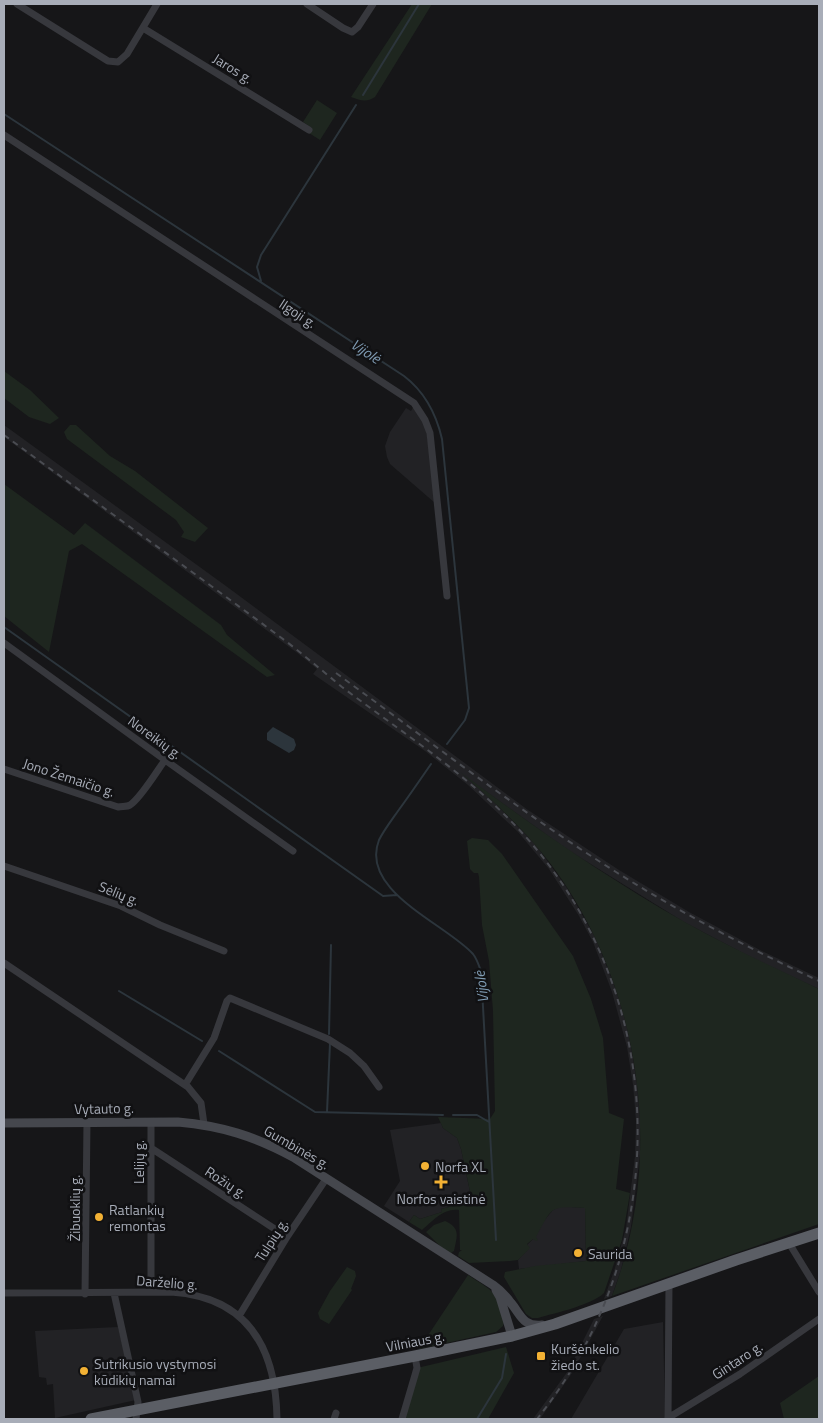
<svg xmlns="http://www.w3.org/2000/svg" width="823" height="1423" font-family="'Titillium Web',sans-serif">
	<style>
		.built { fill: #222225 }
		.green { fill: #1e261f }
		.water { fill: #2c353c }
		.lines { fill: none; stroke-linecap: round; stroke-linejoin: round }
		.stream { stroke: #2c353c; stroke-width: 2 }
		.minor { stroke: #37383d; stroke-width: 7 }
		.secondary { stroke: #45474d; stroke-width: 9 }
		.trunk { stroke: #5b5e65; stroke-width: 11 }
		.rail { stroke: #4a4c52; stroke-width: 2; stroke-dasharray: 6 5; stroke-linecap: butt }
		.poi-dot { fill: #f2b134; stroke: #111113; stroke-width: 2 }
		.labels { text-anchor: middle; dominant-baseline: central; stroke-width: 5; stroke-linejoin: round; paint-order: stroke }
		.street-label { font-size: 14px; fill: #a8adb8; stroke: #111113 }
		.poi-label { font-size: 14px; fill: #a8adb8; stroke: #111113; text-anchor: start }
		.water-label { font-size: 15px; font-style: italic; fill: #7f9bb3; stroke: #111113 }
	</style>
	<rect width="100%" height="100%" fill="#161618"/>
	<path class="built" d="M414,406L426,425L435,503L390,464L387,457L385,446L390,432L406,408L411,411Z
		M4,425L226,586L528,810L619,870L689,912L760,950L819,978V989L756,960L684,922L568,850L467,778L487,795L535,844L567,888L596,939L616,990L625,1019L631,1046L637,1084L640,1120V1155L631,1227L621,1270L612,1296L604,1299L615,1268L626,1228L635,1156L636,1121L633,1085L627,1047L612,992L593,942L579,916L549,869L518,832L468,785L425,751L313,674L317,669L300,655L4,437Z
		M441,1123L443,1128L457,1138L461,1149L472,1201L441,1209L442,1212L420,1219L414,1215L409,1222L384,1206L400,1181L390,1130Z
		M559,1206L585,1208L586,1261L519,1269L518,1260L529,1248L527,1245L533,1239H537L535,1237L543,1222L552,1211Z
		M603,1316L572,1373L540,1419H533L568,1371L594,1319Z
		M663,1322L665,1419H571L624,1329Z
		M118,1327L136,1400L55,1418L53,1384L47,1385L46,1378L39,1377L35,1331Z"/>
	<path class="green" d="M412,4H432L375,97C366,103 360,100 351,97Z
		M317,100L337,113L320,140L309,133L312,128L303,122Z
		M4,371L30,390L59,418L50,424L29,417L4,398Z
		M70,425H76L110,456L135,471L208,528L195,542L181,537L184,532L176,520L67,439L64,432Z
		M4,484L74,535L85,523L221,625L227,635L275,675L267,677L82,544L69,551L49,652L4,616Z
		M460,772C532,825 605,877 683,921C727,946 773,967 819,989V1224L612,1296C666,1155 641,984 550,863C524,829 492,800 460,772Z
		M472,838L488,840L502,854L573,956L591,999L603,1038L609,1113L624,1119L616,1189L630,1193L622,1240L604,1293C592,1305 555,1313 538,1318H532L526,1314L504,1277L505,1272L535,1266L586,1261L585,1208C548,1206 553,1207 536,1237L538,1240L536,1241L533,1239L527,1244L530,1248L518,1260L510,1261L469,1263L458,1256L459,1252L462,1250H460L459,1210C443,1208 433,1221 422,1230L409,1222L414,1215L420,1219L442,1212L441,1209L472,1201L461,1149L457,1138L443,1128L438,1117L490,1119L495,1111L493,1011L489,961L482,925L479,877L478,873H474L470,869L467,841Z
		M445,1221C461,1228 457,1236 454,1251L451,1253L440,1246L426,1232L434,1225Z
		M347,1267L355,1271L356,1276L351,1289L352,1290L329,1324L320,1319L318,1313L330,1291Z
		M468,1275C496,1293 495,1290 504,1322L503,1326L496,1332L419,1349Z
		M506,1347L514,1373L488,1419H402L417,1368Z
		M819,1376V1419H784L780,1403Z"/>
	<path class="water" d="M273,727L294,739L296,745L294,750L289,753L267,740V733Z"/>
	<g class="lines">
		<path class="stream" d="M363,95L419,4
			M4,114L404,376C425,392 436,413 442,439L469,708L465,720L447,744
			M261,281L257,267L261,255L356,105
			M4,627L383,896L397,895
			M431,764C420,780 409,796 398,811C391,821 384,830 379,840C359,891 446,924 473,954C477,959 479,966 481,971L496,1240
			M119,991L202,1041
			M329,1034L331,945
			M219,1051L315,1112L443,1115
			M327,1112L330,1043
			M453,1115H477L489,1122
			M477,1419L502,1378L506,1354"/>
		<path class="minor" d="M17,4L108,61L118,62L127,54L157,4
			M307,4L343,28L352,32L358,27L373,4
			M143,28L309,130
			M4,135L414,403L425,420L430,433L447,596
			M4,643L165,760L293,851
			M4,769L118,807C122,806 127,807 130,805C140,799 157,771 165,760
			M4,866L121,906L160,925L224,951
			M4,963L188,1087L201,1103L204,1124
			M185,1085L214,1038L227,1001L230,998L328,1039L350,1053L364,1066L379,1087
			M151,1122V1292
			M151,1148L287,1237
			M789,1241L792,1248L819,1292
			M4,1293L171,1292C248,1297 276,1348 277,1419
			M114,1293L138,1402L136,1419
			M85,1294L87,1122
			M239,1316L287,1237L326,1179
			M668,1418L740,1374L819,1319
			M334,1419L336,1413
			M402,1419L415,1375L417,1368L415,1356
			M668,1419L669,1283"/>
		<path class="secondary" d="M4,1123L178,1122C222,1126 254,1136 293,1157L493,1285C500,1290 506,1296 511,1303C521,1315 523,1327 542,1325
			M496,1290L500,1297L512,1336"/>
		<path class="trunk" d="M91,1419L415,1356L512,1336L555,1324L736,1260L819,1233"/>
		<path class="rail" d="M4,435C98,504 193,572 287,642C306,657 324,672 342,687C408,737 478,781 532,844C673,1009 671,1252 537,1419
			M336,673C428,740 519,811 616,872C681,913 750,949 819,981"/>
	</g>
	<g class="poi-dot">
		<circle cx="425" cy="1166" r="5"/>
		<path d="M438.5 1174.5h5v5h5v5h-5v5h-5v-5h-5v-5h5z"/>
		<circle cx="99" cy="1217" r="5"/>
		<circle cx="578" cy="1253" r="5"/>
		<rect x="536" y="1351" width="10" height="10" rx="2.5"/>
		<circle cx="84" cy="1371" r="5"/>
	</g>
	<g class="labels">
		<g class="street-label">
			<text transform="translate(233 68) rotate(32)">Jaros g.</text>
			<text transform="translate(298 313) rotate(33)">Ilgoji g.</text>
			<text transform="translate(155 737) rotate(36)">Noreikių g.</text>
			<text transform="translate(69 777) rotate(18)">Jono Žemaičio g.</text>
			<text transform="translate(119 893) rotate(22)">Sėlių g.</text>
			<text transform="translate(104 1108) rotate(-1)">Vytauto g.</text>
			<text transform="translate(297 1147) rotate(30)">Gumbinės g.</text>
			<text transform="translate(138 1162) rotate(-90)">Lelijų g.</text>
			<text transform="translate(226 1182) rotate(33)">Rožių g.</text>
			<text transform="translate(74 1208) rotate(-90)">Žibuoklių g.</text>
			<text transform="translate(271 1240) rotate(-57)">Tulpių g.</text>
			<text transform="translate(167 1282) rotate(4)">Darželio g.</text>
			<text transform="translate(415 1341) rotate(-11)">Vilniaus g.</text>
			<text transform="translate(737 1360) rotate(-33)">Gintaro g.</text>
		</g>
		<g class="poi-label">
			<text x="435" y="1166">Norfa XL</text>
			<text x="441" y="1198" text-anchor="middle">Norfos vaistinė</text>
			<text x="109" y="1209">Ratlankių<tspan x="109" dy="16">remontas</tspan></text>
			<text x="588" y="1253">Saurida</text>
			<text x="551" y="1348">Kuršėnkelio<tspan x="551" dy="16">žiedo st.</tspan></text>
			<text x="94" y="1363">Sutrikusio vystymosi<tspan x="94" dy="16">kūdikių namai</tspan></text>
		</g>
		<g class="water-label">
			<text transform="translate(366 351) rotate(33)">Vijolė</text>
			<text transform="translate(481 987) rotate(-97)">Vijolė</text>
		</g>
	</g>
	<rect width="823" height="1423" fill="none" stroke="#a8adb8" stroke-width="10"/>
</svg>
